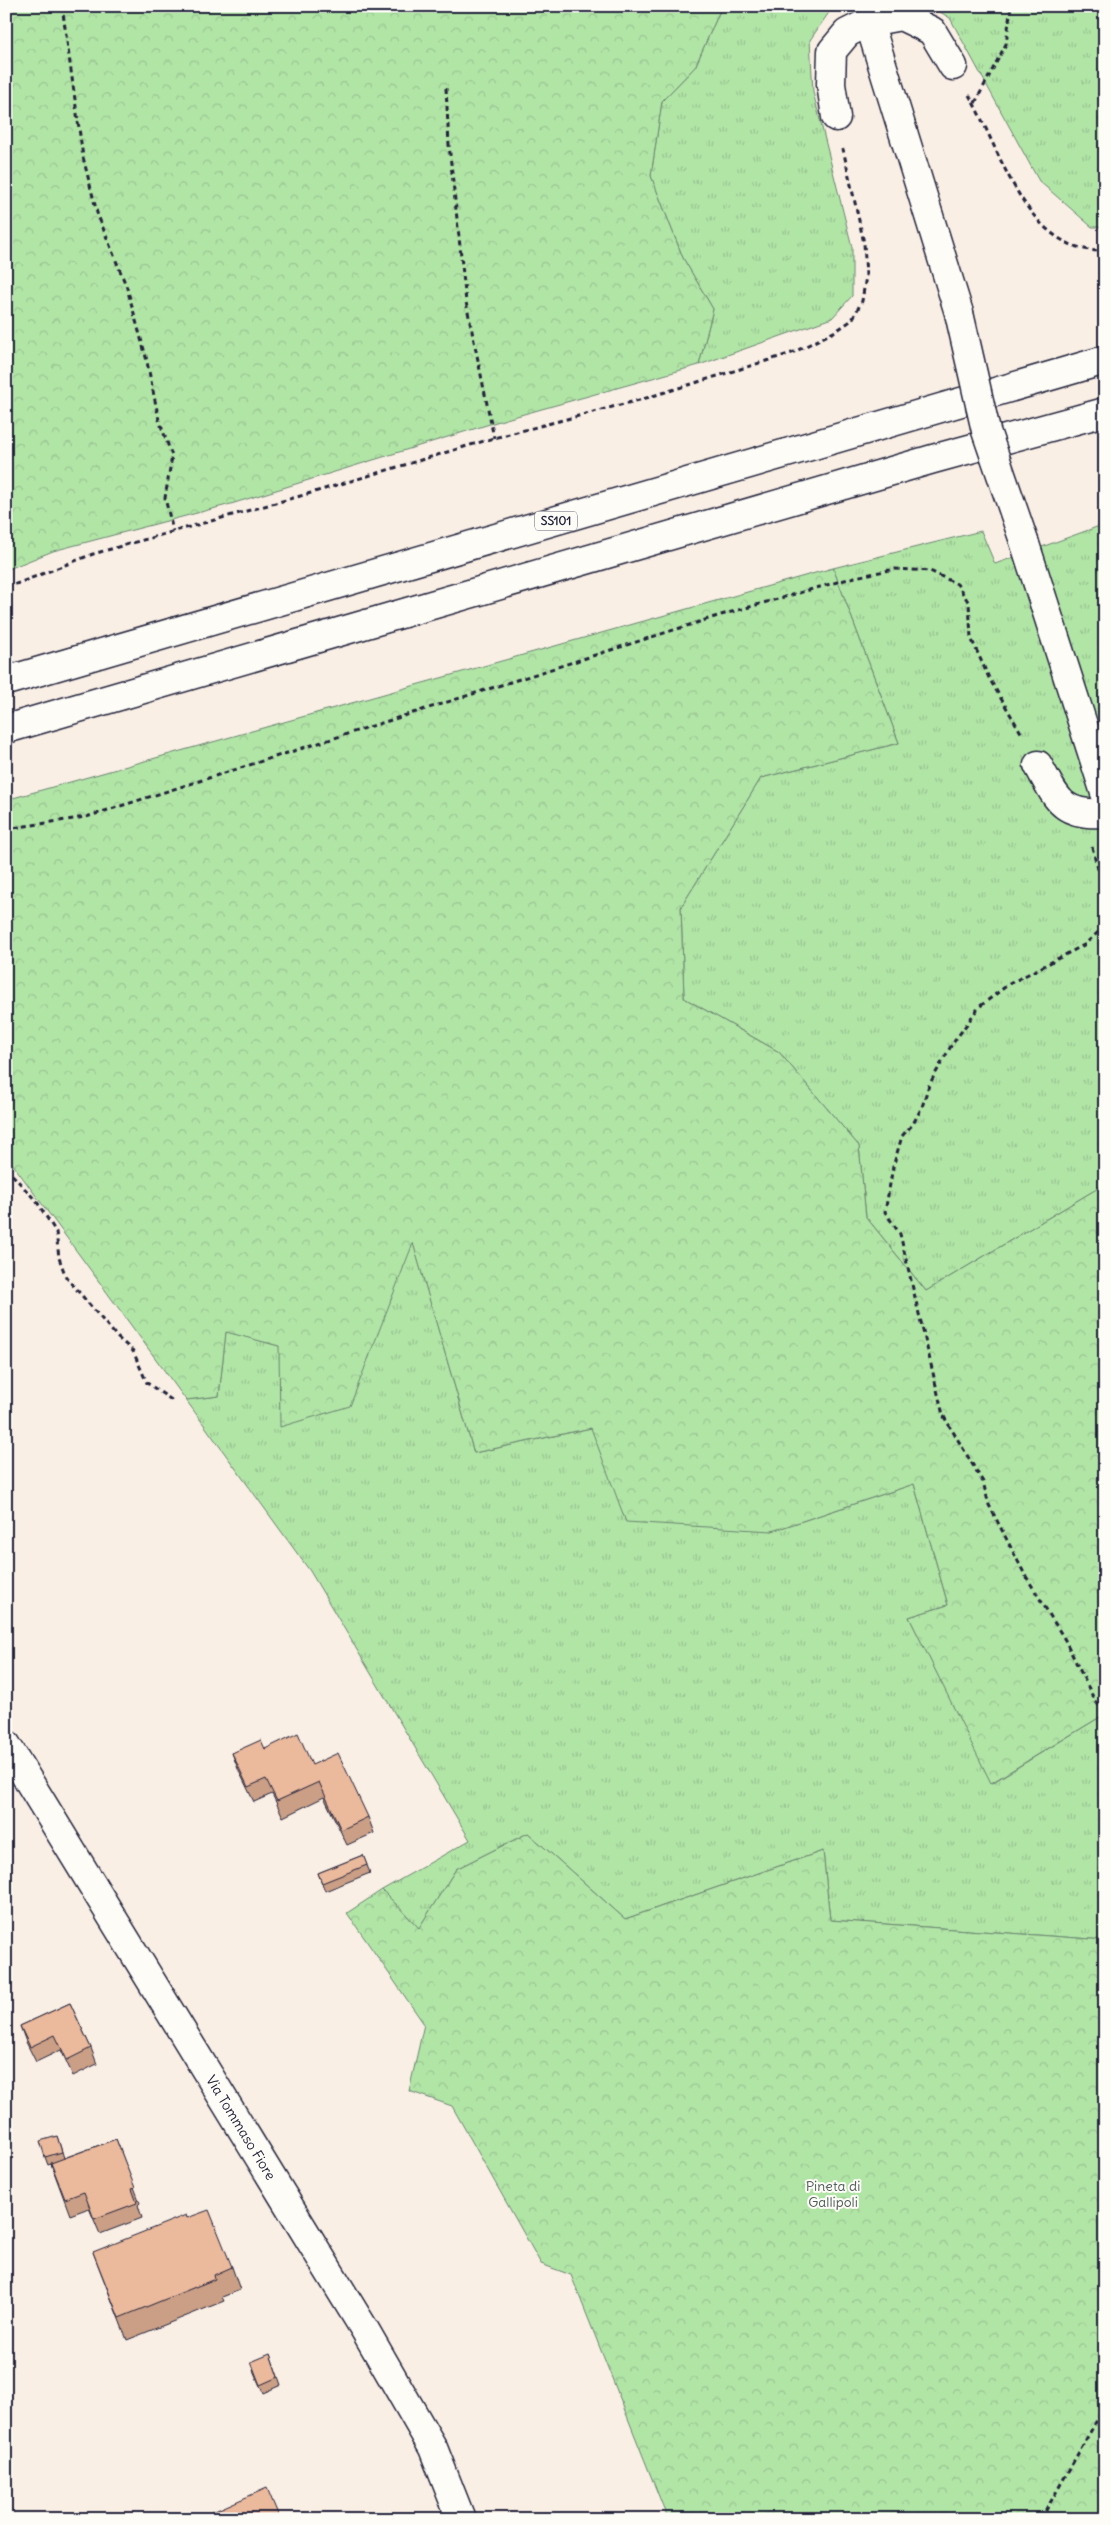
<svg xmlns="http://www.w3.org/2000/svg" width="1111" height="2525" font-family="Delius,sans-serif">
	<style>
		.grass { fill: url(#grass-tufts); stroke: #6a8470 }
		.forest { fill: url(#forest-crowns); stroke: #6a8470 }
		.lines { fill: none; stroke-linecap: round; stroke-linejoin: round }
		.minor-casing { stroke: #22223b; stroke-width: 31 }
		.trunk-casing { stroke: #22223b; stroke-width: 31 }
		.path { stroke: #22223b; stroke-width: 3; stroke-dasharray: 5 4; stroke-linecap: butt }
		.minor { stroke: #fdfcf7; stroke-width: 28 }
		.trunk { stroke: #fdfcf7; stroke-width: 28 }
		.minor-bridge-casing { stroke: #22223b; stroke-width: 31; stroke-linecap: butt }
		.minor-bridge { stroke: #fdfcf7; stroke-width: 28 }
		.wall { fill: #ca9f86; stroke: #22223b }
		.building { fill: #ebb99c; stroke: #22223b }
		.labels { text-anchor: middle; stroke-width: 4; stroke-linejoin: round; paint-order: stroke }
		.shield { fill: #fdfcf7; stroke: #646373; stroke-width: 1 }
		.shield-label { font-size: 12px; font-weight: bold; fill: #22223b }
		.street-label { font-size: 14px; fill: #22223b; stroke: #fdfcf7 }
		.park-label { font-size: 14px; fill: #4d5c5b; stroke: #fdfcf7 }
	</style>
	<defs>
		<pattern id="grass-tufts" width="24" height="20" patternUnits="userSpaceOnUse" patternTransform="scale(1.25)"><rect width="24" height="20" fill="#b1e5a6"/><path d="M3 7l-1-3M5 7V3M7 7l1-3M15 17l-1-3M17 17v-4M19 17l1-3" fill="none" stroke="#98c490"/></pattern>
		<pattern id="forest-crowns" width="20" height="18" patternUnits="userSpaceOnUse" patternTransform="scale(1.25)"><rect width="20" height="18" fill="#b1e5a6"/><path d="M2 6a3 3 0 1 1 6 0M12 15a3 3 0 1 1 6 0" fill="none" stroke="#98c490"/></pattern>
	</defs>
	<rect width="100%" height="100%" fill="#f9efe5"/>
	<filter id="ink" filterUnits="userSpaceOnUse"><feTurbulence type="fractalNoise" baseFrequency=".02" numOctaves="2"/><feDisplacementMap in="SourceGraphic" scale="10" xChannelSelector="R" yChannelSelector="G"/><feConvolveMatrix kernelMatrix="1 2 1 2 8 2 1 2 1" color-interpolation-filters="sRGB"/></filter>
	<g filter="url(#ink)">
		<g class="grass">
			<path d="M 722,6 L 836,6 L 832,8 L 810,40 L 813,92 L 852,247 L 852,296 L 832,318 L 699,365 L 713,309 L 683,258 L 651,176 L 662,101 L 695,67 Z"/>
			<path d="M 930,6 L 1105,6 L 1105,227 L 1092,227 L 1039,181 L 950,18 Z"/>
			<path d="M 1105,524 L 1105,1184 L 926,1291 L 866,1217 L 859,1146 L 779,1052 L 684,998 L 681,907 L 761,778 L 899,743 L 833,568 L 981,531 L 995,564 Z"/>
			<path d="M 413,1242 L 474,1453 L 591,1428 L 772,1531 L 914,1484 L 948,1605 L 909,1617 L 992,1783 L 1105,1714 L 1105,1940 L 830,1920 L 823,1851 L 625,1919 L 528,1833 L 456,1869 L 419,1928 L 382,1890 L 470,1840 L 310,1571 L 186,1400 L 219,1396 L 226,1331 L 279,1346 Z"/>
		</g>
		<g class="forest">
			<path d="M 6,6 L 722,6 L 695,67 L 662,101 L 651,176 L 683,258 L 713,309 L 699,365 L 506,419 L 231,504 L 53,551 L 6,570 Z"/>
			<path d="M 833,568 L 899,743 L 761,778 L 681,907 L 684,998 L 779,1052 L 859,1146 L 866,1217 L 926,1291 L 1105,1184 L 1105,1714 L 991,1783 L 909,1617 L 948,1605 L 914,1484 L 772,1531 L 626,1522 L 591,1428 L 474,1453 L 413,1243 L 350,1406 L 280,1427 L 279,1346 L 226,1332 L 219,1396 L 186,1400 L 6,1155 L 6,800 Z"/>
			<path d="M 528,1833 L 625,1919 L 823,1851 L 830,1920 L 1105,1940 L 1105,2519 L 668,2519 L 571,2275 L 541,2264 L 452,2106 L 409,2091 L 424,2024 L 347,1913 L 382,1890 L 419,1928 L 456,1869 Z"/>
		</g>
		<g class="lines">
			<g class="minor-casing">
				<g id="minor">
					<path d="M 869,22 L 959,313"/>
					<path d="M 836,117 L 831,84 L 832,51 L 847,33 L 869,22 L 901,16 L 932,31 L 953,66"/>
					<path d="M 1025,544 L 1105,793"/>
					<path d="M 1038,765 C 1057,799 1061,816 1105,813"/>
					<path id="s1" d="M 6,1744 L 365,2330 L 433,2448 L 461,2519"/>
				</g>
			</g>
			<g class="trunk-casing">
				<g id="trunk">
					<path d="M 6,681 L 1105,360"/>
					<path d="M 6,729 L 933,459 L 1105,412"/>
				</g>
			</g>
			<g class="path">
				<path d="M 62,6 L 83,157 L 97,213 L 127,288 L 146,357 L 159,420 L 172,456 L 165,498 L 173,531"/>
				<path d="M 446,88 L 449,145 L 466,302 L 494,438"/>
				<path d="M 969,95 C 1001,150 1025,253 1105,251"/>
				<path d="M 975,103 L 1006,44 L 1011,6"/>
				<path d="M 6,588 L 93,554 L 311,493 L 494,438 L 643,399 L 792,353 L 836,331 L 852,320 L 862,301 L 866,276 L 864,243 L 843,149"/>
				<path d="M 6,829 L 86,817 L 721,615 L 855,577 L 895,569 L 930,571 L 957,584 L 969,603 L 971,638 L 989,678 L 1023,736"/>
				<path d="M 1092,847 L 1098,869 L 1105,877"/>
				<path d="M 1098,869 L 1105,862"/>
				<path d="M 1105,926 L 1084,945 L 1009,984 L 979,1007 L 951,1046 L 929,1085 L 922,1107 L 913,1124 L 902,1136 L 893,1167 L 885,1212 L 900,1234 L 943,1415 L 983,1482 L 989,1505 L 1024,1573 L 1065,1640 L 1095,1701 L 1105,1711"/>
				<path d="M 6,1168 L 37,1202 L 56,1232 L 59,1258 L 66,1277 L 118,1338 L 133,1351 L 147,1383 L 173,1401"/>
				<path d="M 1041,2519 L 1105,2406"/>
			</g>
			<use href="#minor" class="minor"/>
			<use href="#trunk" class="trunk"/>
			<g class="minor-bridge-casing">
				<path id="minor-bridge" d="M 959,313 L 986,431 L 1025,544"/>
			</g>
			<use href="#minor-bridge" class="minor-bridge"/>
		</g>
		<g class="wall">
			<path d="M 265,1749 L 312,1765 L 368,1817 L 374,1833 L 347,1845 L 324,1797 L 283,1817 L 272,1794 L 254,1802 L 238,1769 L 232,1753 Z"/>
			<path d="M 363,1855 L 370,1873 L 325,1891 L 318,1873 Z"/>
			<path d="M 70,2003 L 91,2048 L 97,2064 L 73,2076 L 61,2050 L 36,2062 L 26,2042 L 20,2026 Z"/>
			<path d="M 57,2136 L 64,2158 L 116,2139 L 140,2203 L 138,2205 L 142,2218 L 100,2234 L 89,2208 L 70,2215 L 51,2164 L 48,2165 L 45,2157 Z"/>
			<path d="M 93,2252 L 232,2267 L 240,2290 L 222,2297 L 224,2301 L 127,2340 Z"/>
			<path d="M 270,2354 L 281,2385 L 263,2393 L 253,2370 Z"/>
		</g>
		<g class="building">
			<path d="M 298,1733 L 312,1765 L 338,1753 L 368,1817 L 341,1830 L 319,1782 L 277,1801 L 266,1779 L 248,1787 L 232,1753 L 261,1740 L 265,1749 Z"/>
			<path d="M 363,1855 L 367,1865 L 322,1883 L 318,1873 Z"/>
			<path d="M 70,2003 L 91,2048 L 67,2060 L 55,2035 L 30,2047 L 20,2026 Z"/>
			<path d="M 57,2136 L 62,2152 L 45,2157 L 40,2141 Z"/>
			<path d="M 116,2139 L 135,2188 L 132,2189 L 137,2203 L 94,2219 L 84,2192 L 65,2199 L 51,2163 Z"/>
			<path d="M 209,2210 L 232,2267 L 214,2275 L 215,2279 L 119,2318 L 93,2252 L 186,2215 L 187,2218 Z"/>
			<path d="M 270,2354 L 278,2377 L 260,2385 L 251,2362 Z"/>
			<path d="M 267,2488 L 280,2519 L 199,2519 L 199,2518 Z"/>
		</g>
	</g>
	<g class="labels">
		<rect class="shield" x="535" y="511.5" width="42" height="19" rx="4"/>
		<g class="shield-label">
			<text x="556" y="525">SS101</text>
		</g>
		<g class="street-label">
			<text dy="5" stroke="none"><textPath href="#s1" startOffset="450">Via Tommaso Fiore</textPath></text>
		</g>
		<g class="park-label">
			<text x="833" y="2191">Pineta di<tspan x="833" dy="16">Gallipoli</tspan></text>
		</g>
	</g>
	<rect width="1111" height="2525" fill="none" stroke="#fdfcf7" stroke-width="25"/>
	<rect x="12" y="12" width="1086" height="2500" fill="none" stroke="#22223b" stroke-width="2" filter="url(#ink)"/>
</svg>
